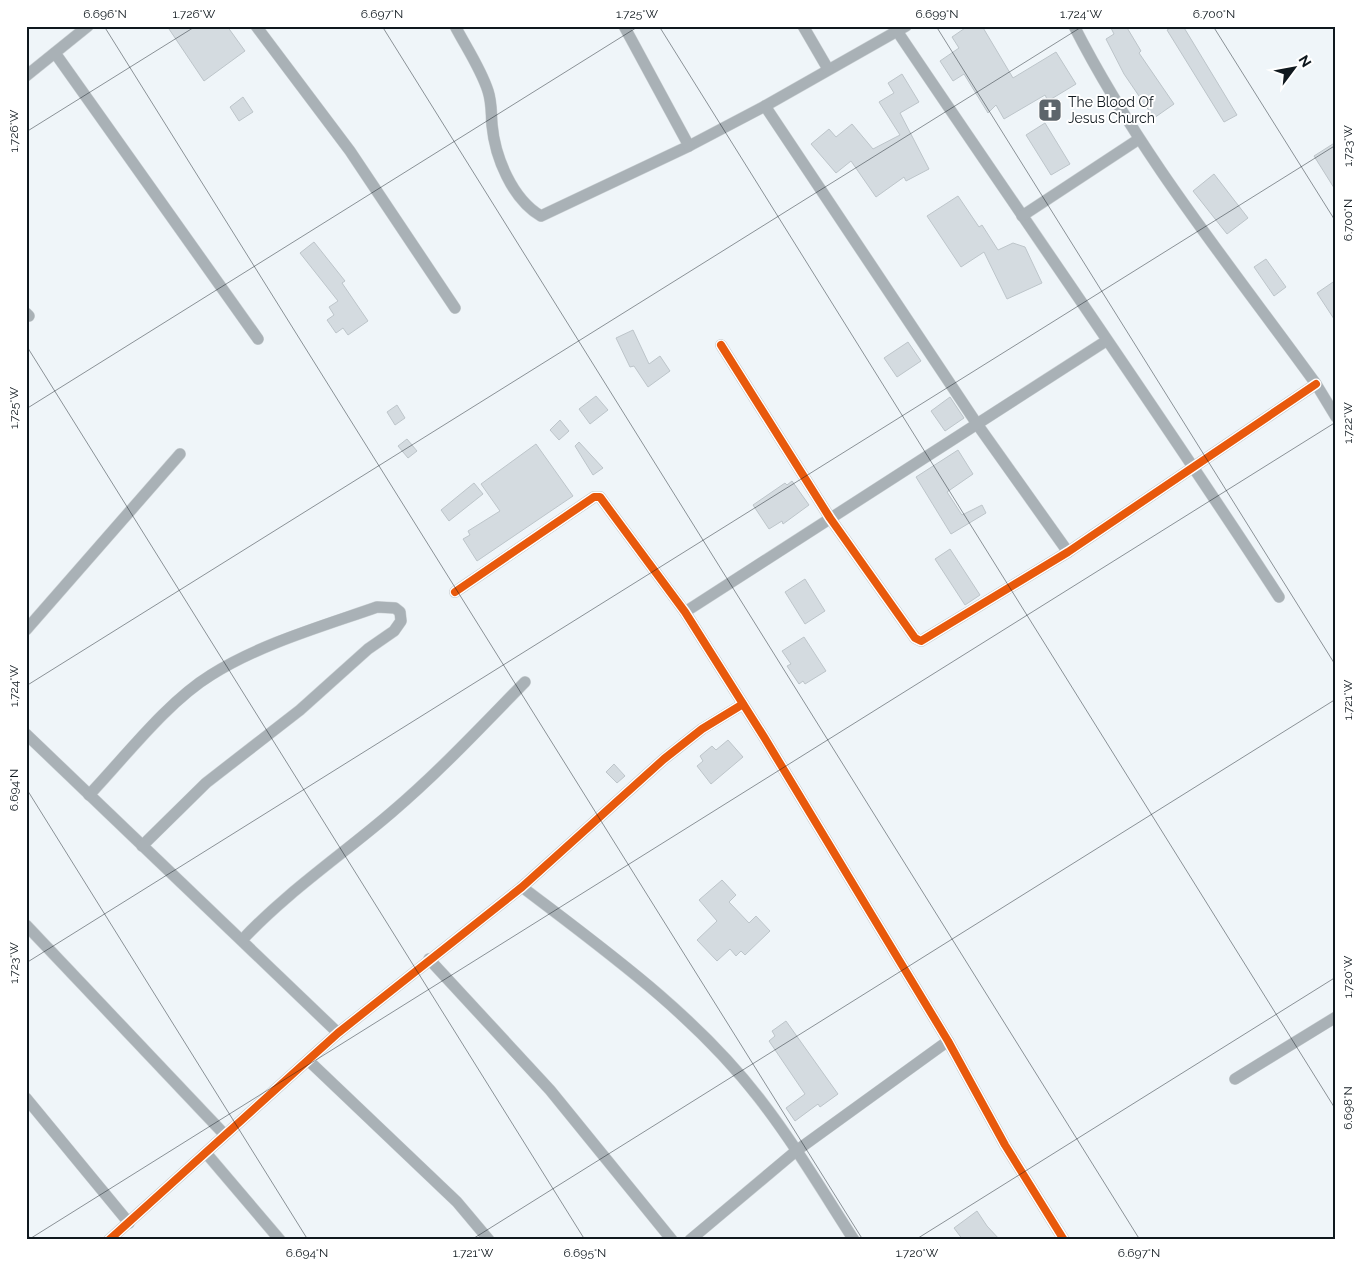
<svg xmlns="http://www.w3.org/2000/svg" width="1362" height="1266" font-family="Raleway,sans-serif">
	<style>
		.building { fill: #d4dbe0; stroke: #bdc5ca }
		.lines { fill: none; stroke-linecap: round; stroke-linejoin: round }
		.minor-casing { stroke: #ccd2d5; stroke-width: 12 }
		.minor { stroke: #a9b1b6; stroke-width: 11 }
		.cycleway-casing { stroke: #fff; stroke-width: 11 }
		.cycleway { stroke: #e8590c; stroke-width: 8 }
		.ticks { fill: none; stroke: #0f181e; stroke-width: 1; stroke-opacity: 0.45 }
		.labels { text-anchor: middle; stroke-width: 4; stroke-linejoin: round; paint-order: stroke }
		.poi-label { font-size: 14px; fill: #0f181e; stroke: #fff; text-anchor: start }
		.neatline { fill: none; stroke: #0f181e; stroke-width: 2 }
		.ticks-label { font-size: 12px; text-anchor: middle; fill: #0f181e }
	</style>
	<rect width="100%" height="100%" fill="#eff5f9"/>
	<g class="building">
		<path d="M 167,26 L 227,26 L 245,51 L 204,81 Z"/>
		<path d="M 968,26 L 982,26 L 1013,78 L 1056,52 L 1076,84 L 1048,101 L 1045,95 L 1004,119 L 996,105 L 988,113 L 964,74 L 953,81 L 940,61 L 959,48 L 952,37 Z"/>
		<path d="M 1110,26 L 1126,26 L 1141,51 L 1139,53 L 1174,104 L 1154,118 L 1124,74 L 1106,39 L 1114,34 Z"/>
		<path d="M 1173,26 L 1183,26 L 1237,115 L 1224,122 L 1167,30 Z"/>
		<path d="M 902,74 L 919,102 L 900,113 L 929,169 L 906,181 L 904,177 L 876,197 L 851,161 L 836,173 L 811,144 L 829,129 L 836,137 L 852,124 L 873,149 L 900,135 L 879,102 L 894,93 L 888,83 Z"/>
		<path d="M 243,97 L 253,112 L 239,121 L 230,107 Z"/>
		<path d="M 1045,123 L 1070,164 L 1051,175 L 1026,135 Z"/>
		<path d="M 1336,142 L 1336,191 L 1314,156 Z"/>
		<path d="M 1214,174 L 1248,218 L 1227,234 L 1193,191 Z"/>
		<path d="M 958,196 L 979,227 L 982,225 L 998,250 L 1013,243 L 1025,247 L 1042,283 L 1007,299 L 984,252 L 961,267 L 927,216 Z"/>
		<path d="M 314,242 L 345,281 L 342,283 L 368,321 L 348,335 L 343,328 L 336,333 L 327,320 L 334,315 L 329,307 L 338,301 L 300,253 Z"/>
		<path d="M 1266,259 L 1286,287 L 1274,296 L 1254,267 Z"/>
		<path d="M 1336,280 L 1336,322 L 1317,293 Z"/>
		<path d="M 633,330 L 649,364 L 660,356 L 670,371 L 648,387 L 634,366 L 630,367 L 616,338 Z"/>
		<path d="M 908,342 L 921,361 L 897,377 L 884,358 Z"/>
		<path d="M 596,396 L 608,410 L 590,424 L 579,409 Z"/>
		<path d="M 950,397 L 964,418 L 945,431 L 931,411 Z"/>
		<path d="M 397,405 L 405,418 L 395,425 L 387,412 Z"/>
		<path d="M 560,420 L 569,431 L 559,440 L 550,430 Z"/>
		<path d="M 407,439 L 417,451 L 408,458 L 398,446 Z"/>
		<path d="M 579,442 L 603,468 L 593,475 L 575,446 Z"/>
		<path d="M 536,444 L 573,496 L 477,561 L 463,539 L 470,535 L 468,531 L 500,511 L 481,484 Z"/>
		<path d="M 958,450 L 973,474 L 947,492 L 962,515 L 982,505 L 986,513 L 951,534 L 916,477 Z"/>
		<path d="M 792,481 L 809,505 L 783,524 L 782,521 L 769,529 L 753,505 L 785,483 L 787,485 Z"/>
		<path d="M 474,483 L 483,494 L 449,521 L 441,510 Z"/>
		<path d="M 950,549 L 980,595 L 965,605 L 935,559 Z"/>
		<path d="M 805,579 L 825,611 L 805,624 L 785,592 Z"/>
		<path d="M 804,637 L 826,671 L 805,684 L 803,681 L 799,684 L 787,666 L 791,664 L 782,651 Z"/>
		<path d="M 728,740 L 743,757 L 711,784 L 697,766 L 703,761 L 700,756 L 712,746 L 716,750 Z"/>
		<path d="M 614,764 L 625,776 L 617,783 L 606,772 Z"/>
		<path d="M 722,880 L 736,895 L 729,902 L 749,923 L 756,916 L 770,931 L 745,955 L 741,951 L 736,956 L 730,949 L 717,961 L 697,940 L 717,921 L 699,900 Z"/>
		<path d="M 786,1021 L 838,1094 L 820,1107 L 818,1104 L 795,1121 L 786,1108 L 805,1094 L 769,1041 L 775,1036 L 772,1031 Z"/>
		<path d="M 977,1211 L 987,1226 L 1000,1240 L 963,1240 L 954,1228 Z"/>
	</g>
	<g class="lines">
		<g class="minor-casing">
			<g id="minor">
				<path d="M 256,26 L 350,151 L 455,308"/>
				<path d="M 455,26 C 466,47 481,69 488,91 C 492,103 491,113 492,125 C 495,157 512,199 541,216 L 689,146 L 765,106 L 906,26"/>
				<path d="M 624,26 L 689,146"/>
				<path d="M 803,26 L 828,69"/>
				<path d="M 1074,26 C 1139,154 1232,268 1316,384 L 1336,417"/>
				<path d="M 897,31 C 1024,220 1155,406 1279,597"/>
				<path d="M 55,53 L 258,339"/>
				<path d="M 26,76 L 88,26"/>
				<path d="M 765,106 L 977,424 L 1068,552"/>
				<path d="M 1022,216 L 1139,139"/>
				<path d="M 26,313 L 29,316"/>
				<path d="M 721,345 L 830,518 L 915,638 L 921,641 L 1068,552 L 1316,384"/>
				<path d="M 455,592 L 594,497 L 600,497 L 685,612 L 764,737 L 948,1041 L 1005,1145 L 1064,1240"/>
				<path d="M 685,612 L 1106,341"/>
				<path d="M 26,630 L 180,454"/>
				<path d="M 26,734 L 338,1033"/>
				<path d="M 89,795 C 125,757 167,702 211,675 C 260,644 323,626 377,607 L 395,608 L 400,612 L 401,621 L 394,631 L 368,649 L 300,710 L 206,783 L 142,846"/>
				<path d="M 522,887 C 606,951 694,1014 759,1098 C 794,1143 823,1192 854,1240"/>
				<path d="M 26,925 L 225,1135"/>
				<path d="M 242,940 C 288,891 342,855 392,812 C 439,772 482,726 525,682"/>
				<path d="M 429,959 L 550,1090 L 672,1240"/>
				<path d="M 309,1061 L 457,1202 L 489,1240"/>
				<path d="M 1235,1079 L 1336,1017"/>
				<path d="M 26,1098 L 129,1223"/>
				<path d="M 206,1153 L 280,1240"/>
				<path d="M 109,1240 L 338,1033 L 522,887 L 664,759 L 702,729 L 743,704"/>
				<path d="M 690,1240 L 796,1151 L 948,1041"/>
			</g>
		</g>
		<use href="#minor" class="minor"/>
		<g class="cycleway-casing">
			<g id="cycleway">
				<path d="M 721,345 L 830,518 L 915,638 L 921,641 L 1068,552 L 1316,384"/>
				<path d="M 455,592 L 594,497 L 600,497 L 685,612 L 764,737 L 948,1041 L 1005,1145 L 1064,1240"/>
				<path d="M 109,1240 L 338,1033 L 522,887 L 664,759 L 702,729 L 743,704"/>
			</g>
		</g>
		<use href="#cycleway" class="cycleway"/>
	</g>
	<path class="ticks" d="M 104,26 L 863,1240M 382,26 L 1140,1240M 659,26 L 1336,1110M 936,26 L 1336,666M 1213,26 L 1336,222M 26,132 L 196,26M 26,345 L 585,1240M 26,409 L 639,26M 26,686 L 1083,26M 26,788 L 308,1240M 26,963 L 1336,145M 26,1232 L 31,1240M 28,1240 L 1336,422M 471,1240 L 1336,699M 915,1240 L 1336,977"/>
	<defs>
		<g id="church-square" transform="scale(1.25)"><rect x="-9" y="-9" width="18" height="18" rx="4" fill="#5d656b" stroke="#fff"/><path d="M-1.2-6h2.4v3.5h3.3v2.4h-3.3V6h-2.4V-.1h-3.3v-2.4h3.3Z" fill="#fff"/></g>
	</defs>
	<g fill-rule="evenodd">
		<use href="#church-square" x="1050" y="110"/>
	</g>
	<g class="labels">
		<g class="poi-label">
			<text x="1068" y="107">The Blood Of<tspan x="1068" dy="16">Jesus Church</tspan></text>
		</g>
	</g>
	<rect width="1362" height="1266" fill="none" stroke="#ffffff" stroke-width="55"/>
	<g transform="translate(1294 68) rotate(58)" stroke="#ffffff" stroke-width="4" paint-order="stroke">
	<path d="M0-4L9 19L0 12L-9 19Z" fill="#0f181e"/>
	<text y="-8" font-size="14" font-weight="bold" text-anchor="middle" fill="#0f181e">N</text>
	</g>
	<rect x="28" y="28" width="1306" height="1210" class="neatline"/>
	<g class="ticks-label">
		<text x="105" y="18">6.696°N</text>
		<text x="194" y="18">1.726°W</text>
		<text x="382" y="18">6.697°N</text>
		<text x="637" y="18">1.725°W</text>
		<text x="937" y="18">6.699°N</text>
		<text x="1081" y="18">1.724°W</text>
		<text x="1214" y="18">6.700°N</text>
		<text transform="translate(14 131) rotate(-90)" y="4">1.726°W</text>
		<text transform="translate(1348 146) rotate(-90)" y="4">1.723°W</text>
		<text transform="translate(1348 220) rotate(-90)" y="4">6.700°N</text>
		<text transform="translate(14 408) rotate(-90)" y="4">1.725°W</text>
		<text transform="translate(1348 423) rotate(-90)" y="4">1.722°W</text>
		<text transform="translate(14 686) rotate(-90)" y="4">1.724°W</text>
		<text transform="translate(1348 700) rotate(-90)" y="4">1.721°W</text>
		<text transform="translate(14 790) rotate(-90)" y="4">6.694°N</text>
		<text transform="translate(14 963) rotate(-90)" y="4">1.723°W</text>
		<text transform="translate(1348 977) rotate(-90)" y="4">1.720°W</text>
		<text transform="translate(1348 1108) rotate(-90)" y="4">6.698°N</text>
		<text x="307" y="1257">6.694°N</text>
		<text x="473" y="1257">1.721°W</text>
		<text x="585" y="1257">6.695°N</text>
		<text x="917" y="1257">1.720°W</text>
		<text x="1139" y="1257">6.697°N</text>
	</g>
</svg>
